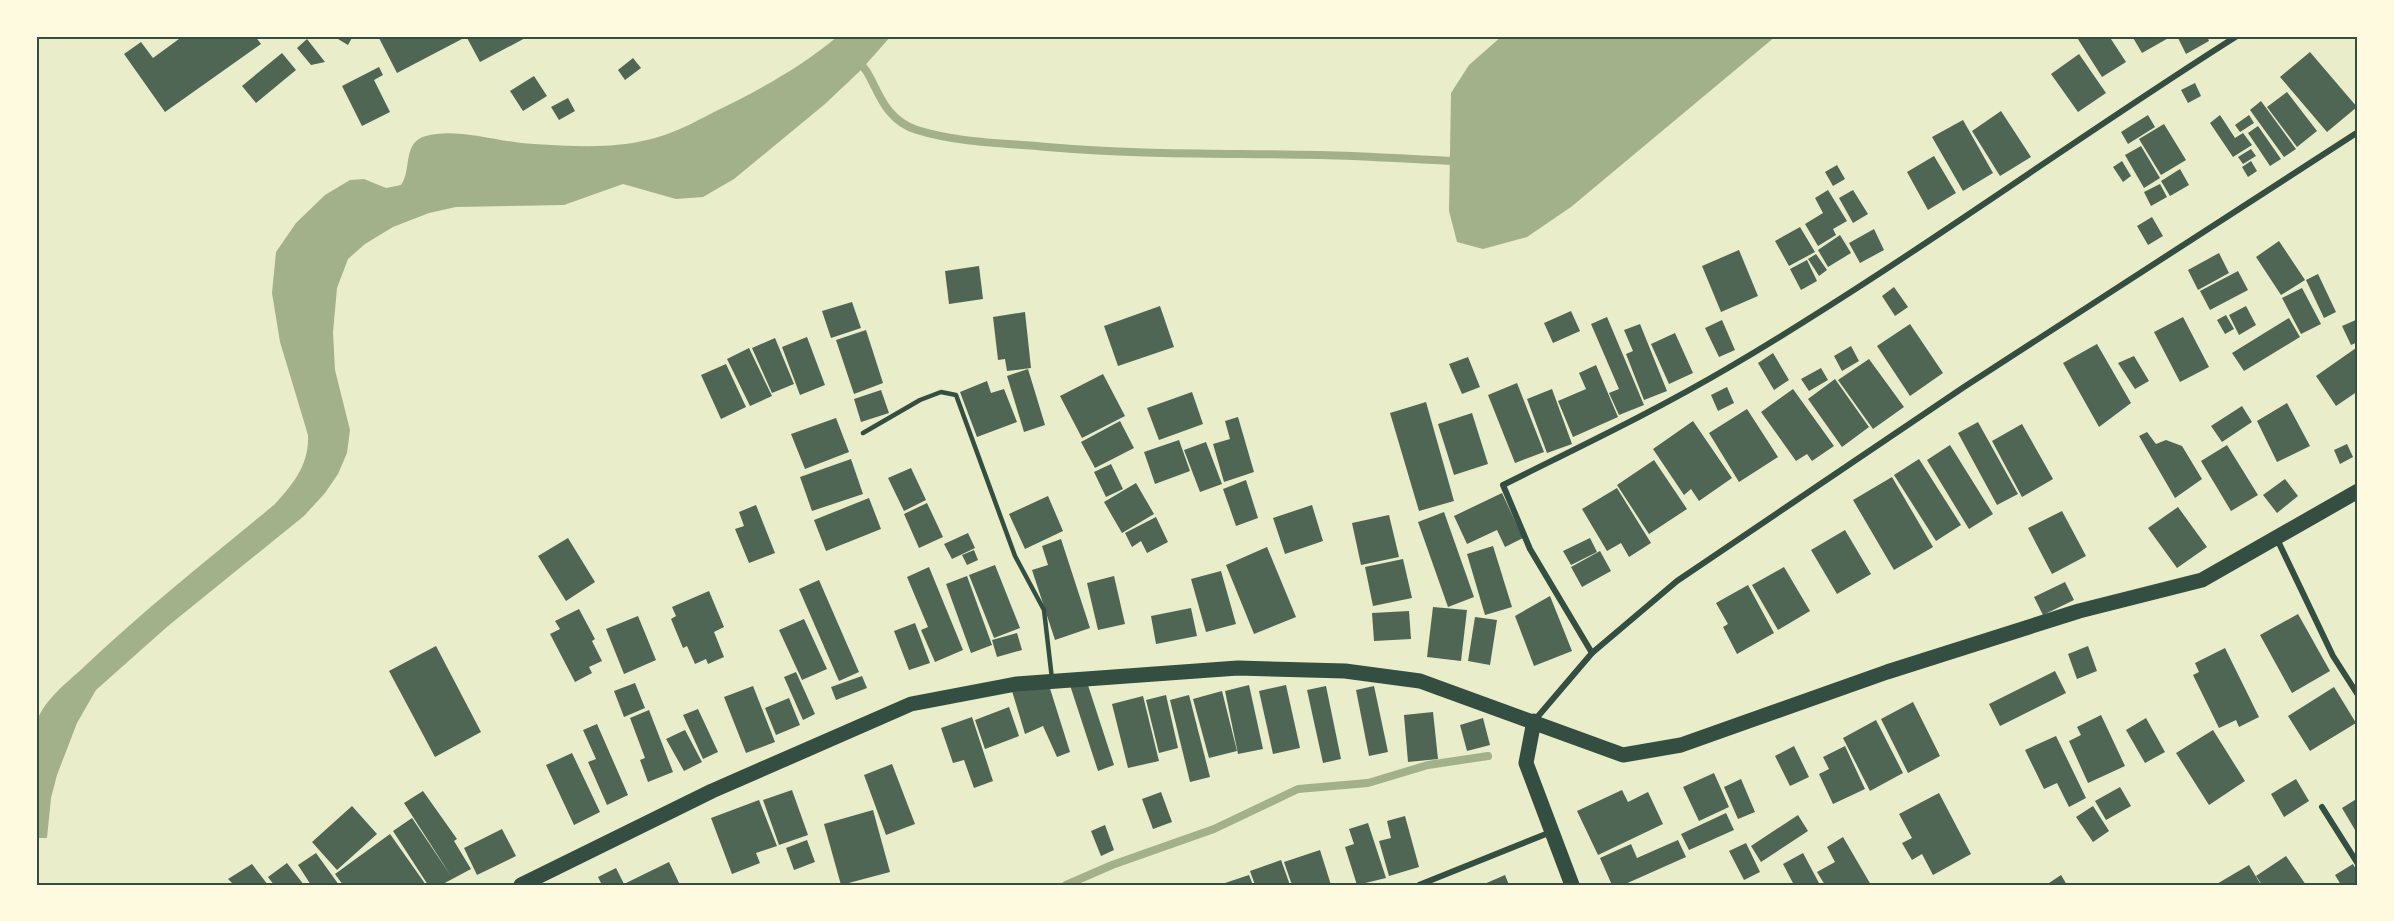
<svg xmlns="http://www.w3.org/2000/svg" width="2394" height="921" font-family="'Exo 2',sans-serif">
	<style>
		.water { fill: #a3b18a }
		.lines { fill: none; stroke-linecap: round; stroke-linejoin: round }
		.stream { stroke: #a3b18a; stroke-width: 8 }
		.building { fill: #4f6655 }
		.service { stroke: #344e41; stroke-width: 4.5 }
		.minor { stroke: #344e41; stroke-width: 6 }
		.primary { stroke: #344e41; stroke-width: 15 }
		.neatline { fill: none; stroke: #344e41; stroke-width: 2 }
	</style>
	<rect width="100%" height="100%" fill="#e9edc9"/>
	<g class="water">
		<path d="M 838,36 L 891,36 L 861,70 L 825,104 L 734,179 L 703,197 L 676,199 L 623,184 L 564,205 L 456,207 L 429,213 L 393,227 L 365,244 L 348,259 L 337,288 L 333,332 L 335,370 L 350,430 L 347,453 L 338,474 L 325,493 L 304,516 L 168,626 L 96,690 L 77,723 L 57,775 L 51,798 L 47,838 L 36,838 L 36,724 C 43,700 68,682 86,665 C 146,608 211,557 275,504 C 294,483 309,465 308,435 L 280,342 L 272,293 L 276,252 L 296,223 L 325,195 L 350,180 L 364,179 L 386,188 L 401,185 C 412,170 402,142 426,136 C 456,127 502,143 534,144 C 571,146 611,149 647,140 C 671,135 693,123 714,112 C 759,90 800,68 838,36 Z"/>
		<path d="M 1502,36 L 1776,36 L 1571,207 L 1527,237 L 1483,249 L 1457,242 L 1449,211 L 1451,93 L 1469,65 Z"/>
	</g>
	<g class="lines">
		<g class="stream">
			<path d="M 856,62 C 876,69 875,117 917,130 C 959,143 1004,143 1047,147 C 1138,155 1229,153 1320,155 C 1364,156 1408,159 1451,161"/>
			<path d="M 1066,885 L 1112,865 L 1214,829 L 1298,789 L 1368,783 L 1428,765 L 1488,756"/>
		</g>
	</g>
	<g class="building">
		<path d="M 183,36 L 255,36 L 261,44 L 165,112 L 124,54 L 141,42 L 153,58 Z"/>
		<path d="M 333,36 L 353,36 L 348,45 Z"/>
		<path d="M 383,36 L 460,36 L 462,39 L 397,73 L 379,38 Z"/>
		<path d="M 466,36 L 529,36 L 480,62 Z"/>
		<path d="M 2076,36 L 2109,36 L 2126,62 L 2102,77 Z"/>
		<path d="M 2132,36 L 2172,36 L 2142,53 Z"/>
		<path d="M 2177,36 L 2207,36 L 2209,41 L 2186,54 Z"/>
		<path d="M 307,39 L 325,62 L 311,65 L 297,48 Z"/>
		<path d="M 2310,52 L 2357,107 L 2327,132 L 2280,77 Z"/>
		<path d="M 282,53 L 296,70 L 256,103 L 242,86 Z"/>
		<path d="M 2079,54 L 2106,93 L 2078,112 L 2051,74 Z"/>
		<path d="M 633,58 L 641,68 L 625,80 L 618,70 Z"/>
		<path d="M 379,67 L 383,75 L 374,80 L 390,112 L 362,126 L 342,86 Z"/>
		<path d="M 534,76 L 547,96 L 523,111 L 510,91 Z"/>
		<path d="M 2195,83 L 2201,96 L 2188,103 L 2181,90 Z"/>
		<path d="M 2287,92 L 2317,131 L 2297,147 L 2267,107 Z"/>
		<path d="M 568,98 L 575,111 L 559,120 L 551,107 Z"/>
		<path d="M 2261,101 L 2296,149 L 2284,157 L 2250,110 Z"/>
		<path d="M 2001,111 L 2031,157 L 2000,176 L 1972,131 Z"/>
		<path d="M 2148,115 L 2155,127 L 2128,144 L 2121,132 Z"/>
		<path d="M 2220,115 L 2235,138 L 2243,133 L 2252,145 L 2233,157 L 2210,123 Z"/>
		<path d="M 2249,115 L 2254,123 L 2240,132 L 2235,125 Z"/>
		<path d="M 1963,120 L 1993,173 L 1963,191 L 1932,137 Z"/>
		<path d="M 2164,124 L 2186,160 L 2161,175 L 2139,139 Z"/>
		<path d="M 2258,126 L 2281,159 L 2270,166 L 2248,133 Z"/>
		<path d="M 2141,146 L 2160,178 L 2144,188 L 2125,155 Z"/>
		<path d="M 2251,149 L 2256,156 L 2243,164 L 2238,157 Z"/>
		<path d="M 1934,156 L 1956,193 L 1928,210 L 1907,172 Z"/>
		<path d="M 2122,161 L 2131,176 L 2123,182 L 2113,167 Z"/>
		<path d="M 2251,161 L 2257,171 L 2248,177 L 2242,167 Z"/>
		<path d="M 1837,165 L 1845,179 L 1833,186 L 1825,172 Z"/>
		<path d="M 2180,169 L 2189,185 L 2170,196 L 2161,181 Z"/>
		<path d="M 2160,184 L 2167,197 L 2151,206 L 2144,192 Z"/>
		<path d="M 1828,190 L 1847,221 L 1833,229 L 1836,235 L 1818,246 L 1805,224 L 1823,213 L 1815,198 Z"/>
		<path d="M 1853,190 L 1868,214 L 1853,223 L 1839,198 Z"/>
		<path d="M 2152,217 L 2163,236 L 2148,245 L 2137,226 Z"/>
		<path d="M 1800,227 L 1815,252 L 1789,266 L 1775,241 Z"/>
		<path d="M 1874,229 L 1884,250 L 1860,263 L 1849,243 Z"/>
		<path d="M 1840,235 L 1851,253 L 1828,267 L 1818,250 Z"/>
		<path d="M 2279,241 L 2305,280 L 2281,295 L 2256,257 Z"/>
		<path d="M 1739,250 L 1758,296 L 1721,312 L 1702,266 Z"/>
		<path d="M 2219,253 L 2229,273 L 2198,290 L 2188,270 Z"/>
		<path d="M 1816,254 L 1827,270 L 1819,276 L 1808,259 Z"/>
		<path d="M 1807,260 L 1817,281 L 1801,290 L 1790,269 Z"/>
		<path d="M 979,266 L 983,299 L 949,304 L 945,271 Z"/>
		<path d="M 2238,271 L 2248,290 L 2210,310 L 2200,291 Z"/>
		<path d="M 2318,274 L 2336,312 L 2324,318 L 2306,280 Z"/>
		<path d="M 1894,287 L 1908,307 L 1895,316 L 1882,296 Z"/>
		<path d="M 2302,288 L 2321,324 L 2301,334 L 2282,298 Z"/>
		<path d="M 852,302 L 861,328 L 831,338 L 822,311 Z"/>
		<path d="M 1160,306 L 1174,347 L 1118,366 L 1104,326 Z"/>
		<path d="M 2246,306 L 2256,325 L 2239,335 L 2229,315 Z"/>
		<path d="M 1571,311 L 1580,331 L 1553,343 L 1544,323 Z"/>
		<path d="M 1025,312 L 1031,368 L 1007,371 L 1005,359 L 998,360 L 993,317 Z"/>
		<path d="M 2226,315 L 2234,329 L 2225,334 L 2217,320 Z"/>
		<path d="M 1607,317 L 1644,405 L 1619,415 L 1609,393 L 1619,389 L 1591,324 Z"/>
		<path d="M 2183,317 L 2209,367 L 2180,382 L 2154,332 Z"/>
		<path d="M 2289,318 L 2300,337 L 2244,371 L 2232,353 Z"/>
		<path d="M 2358,319 L 2358,342 L 2351,345 L 2342,326 Z"/>
		<path d="M 1722,320 L 1735,350 L 1719,357 L 1705,328 Z"/>
		<path d="M 1640,324 L 1667,391 L 1644,400 L 1626,354 L 1633,351 L 1624,330 Z"/>
		<path d="M 1910,324 L 1943,373 L 1910,396 L 1877,346 Z"/>
		<path d="M 866,330 L 883,383 L 854,394 L 836,340 Z"/>
		<path d="M 1675,333 L 1693,373 L 1669,384 L 1651,344 Z"/>
		<path d="M 807,337 L 825,385 L 800,395 L 782,347 Z"/>
		<path d="M 775,338 L 794,384 L 772,393 L 752,348 Z"/>
		<path d="M 2097,344 L 2131,403 L 2099,427 L 2063,363 Z"/>
		<path d="M 1851,346 L 1859,361 L 1842,371 L 1834,356 Z"/>
		<path d="M 749,348 L 772,396 L 750,406 L 727,359 Z"/>
		<path d="M 2356,348 L 2358,352 L 2358,391 L 2336,406 L 2316,376 Z"/>
		<path d="M 1773,353 L 1789,380 L 1774,390 L 1758,363 Z"/>
		<path d="M 2134,356 L 2149,381 L 2135,389 L 2118,363 Z"/>
		<path d="M 1468,357 L 1480,387 L 1462,394 L 1449,364 Z"/>
		<path d="M 1869,359 L 1904,407 L 1873,429 L 1838,380 Z"/>
		<path d="M 726,364 L 746,407 L 721,419 L 701,375 Z"/>
		<path d="M 1596,365 L 1618,417 L 1573,437 L 1558,401 L 1586,389 L 1579,373 Z"/>
		<path d="M 1821,368 L 1828,380 L 1809,391 L 1801,379 Z"/>
		<path d="M 1028,369 L 1045,425 L 1024,432 L 1007,376 Z"/>
		<path d="M 1103,374 L 1125,416 L 1082,438 L 1060,396 Z"/>
		<path d="M 1835,379 L 1869,427 L 1842,447 L 1808,399 Z"/>
		<path d="M 987,381 L 991,393 L 1004,389 L 1017,422 L 977,437 L 960,392 Z"/>
		<path d="M 1517,383 L 1544,452 L 1515,463 L 1488,395 Z"/>
		<path d="M 1727,387 L 1734,403 L 1718,411 L 1711,395 Z"/>
		<path d="M 1552,389 L 1572,444 L 1547,453 L 1527,399 Z"/>
		<path d="M 1793,389 L 1834,446 L 1812,461 L 1807,454 L 1796,461 L 1761,412 Z"/>
		<path d="M 881,390 L 889,413 L 861,422 L 854,399 Z"/>
		<path d="M 1192,392 L 1203,424 L 1159,440 L 1147,408 Z"/>
		<path d="M 1426,402 L 1454,501 L 1419,511 L 1390,413 Z"/>
		<path d="M 2287,403 L 2310,446 L 2277,462 L 2257,421 Z"/>
		<path d="M 2242,406 L 2252,422 L 2222,442 L 2211,426 Z"/>
		<path d="M 1747,409 L 1778,457 L 1739,482 L 1709,433 Z"/>
		<path d="M 1472,413 L 1488,464 L 1454,475 L 1438,424 Z"/>
		<path d="M 1238,417 L 1254,472 L 1224,482 L 1213,444 L 1230,439 L 1225,421 Z"/>
		<path d="M 836,418 L 849,452 L 805,469 L 791,434 Z"/>
		<path d="M 1120,421 L 1134,448 L 1095,468 L 1081,442 Z"/>
		<path d="M 1693,421 L 1732,478 L 1699,501 L 1691,489 L 1684,495 L 1653,449 Z"/>
		<path d="M 1978,422 L 2018,494 L 1997,505 L 1958,433 Z"/>
		<path d="M 2022,424 L 2053,479 L 2022,497 L 1992,441 Z"/>
		<path d="M 2147,432 L 2156,444 L 2166,440 L 2182,446 L 2202,479 L 2175,498 L 2139,436 Z"/>
		<path d="M 1179,440 L 1190,471 L 1155,484 L 1144,452 Z"/>
		<path d="M 1206,442 L 1222,484 L 1200,492 L 1184,450 Z"/>
		<path d="M 2347,444 L 2353,457 L 2340,464 L 2334,450 Z"/>
		<path d="M 1950,445 L 1993,514 L 1969,529 L 1927,460 Z"/>
		<path d="M 2227,445 L 2258,495 L 2231,511 L 2201,461 Z"/>
		<path d="M 851,459 L 863,494 L 812,511 L 800,477 Z"/>
		<path d="M 1919,459 L 1961,525 L 1936,541 L 1894,475 Z"/>
		<path d="M 1654,460 L 1687,509 L 1649,534 L 1617,485 Z"/>
		<path d="M 1111,464 L 1123,489 L 1106,497 L 1094,472 Z"/>
		<path d="M 911,468 L 926,500 L 904,511 L 888,478 Z"/>
		<path d="M 1892,477 L 1933,547 L 1894,570 L 1853,500 Z"/>
		<path d="M 2285,479 L 2298,496 L 2277,513 L 2263,495 Z"/>
		<path d="M 1246,480 L 1258,518 L 1236,526 L 1223,489 Z"/>
		<path d="M 1136,483 L 1154,514 L 1122,533 L 1104,502 Z"/>
		<path d="M 1617,488 L 1651,543 L 1629,557 L 1621,543 L 1607,551 L 1582,509 Z"/>
		<path d="M 1502,493 L 1523,538 L 1505,547 L 1497,530 L 1467,544 L 1454,516 Z"/>
		<path d="M 1048,496 L 1063,531 L 1025,549 L 1009,514 Z"/>
		<path d="M 869,498 L 881,529 L 826,551 L 814,520 Z"/>
		<path d="M 927,503 L 943,537 L 919,548 L 904,514 Z"/>
		<path d="M 756,505 L 775,553 L 749,563 L 735,529 L 744,526 L 739,512 Z"/>
		<path d="M 1312,505 L 1323,541 L 1285,554 L 1273,518 Z"/>
		<path d="M 2178,507 L 2207,547 L 2177,568 L 2148,528 Z"/>
		<path d="M 2062,511 L 2086,556 L 2052,574 L 2028,528 Z"/>
		<path d="M 1444,512 L 1474,597 L 1448,607 L 1418,522 Z"/>
		<path d="M 1389,515 L 1399,557 L 1361,565 L 1352,523 Z"/>
		<path d="M 1156,517 L 1168,542 L 1147,553 L 1141,541 L 1132,547 L 1125,533 Z"/>
		<path d="M 1845,530 L 1871,574 L 1837,594 L 1811,550 Z"/>
		<path d="M 968,533 L 975,548 L 952,559 L 944,544 Z"/>
		<path d="M 568,538 L 595,582 L 566,601 L 538,556 Z"/>
		<path d="M 1590,538 L 1597,552 L 1571,565 L 1563,551 Z"/>
		<path d="M 1061,539 L 1090,628 L 1055,640 L 1032,570 L 1048,565 L 1042,546 Z"/>
		<path d="M 1493,546 L 1512,607 L 1485,615 L 1467,554 Z"/>
		<path d="M 1267,547 L 1296,617 L 1254,634 L 1226,565 Z"/>
		<path d="M 974,550 L 978,560 L 967,565 L 962,555 Z"/>
		<path d="M 1600,551 L 1611,571 L 1582,587 L 1571,567 Z"/>
		<path d="M 1403,559 L 1412,598 L 1373,606 L 1365,567 Z"/>
		<path d="M 995,565 L 1020,628 L 994,638 L 969,575 Z"/>
		<path d="M 929,567 L 963,650 L 935,662 L 921,630 L 928,627 L 907,577 Z"/>
		<path d="M 1784,567 L 1810,611 L 1778,630 L 1752,585 Z"/>
		<path d="M 1221,571 L 1236,624 L 1206,632 L 1191,579 Z"/>
		<path d="M 967,576 L 992,645 L 971,653 L 946,584 Z"/>
		<path d="M 1114,576 L 1125,624 L 1098,630 L 1087,583 Z"/>
		<path d="M 819,580 L 859,672 L 839,681 L 799,589 Z"/>
		<path d="M 2065,582 L 2074,600 L 2043,615 L 2034,597 Z"/>
		<path d="M 1748,585 L 1774,633 L 1737,654 L 1723,627 L 1728,624 L 1716,603 Z"/>
		<path d="M 709,591 L 724,627 L 714,632 L 724,657 L 708,664 L 706,659 L 695,664 L 687,646 L 683,648 L 671,619 L 676,616 L 672,607 Z"/>
		<path d="M 1550,596 L 1572,651 L 1534,666 L 1515,616 Z"/>
		<path d="M 1433,607 L 1467,610 L 1461,661 L 1427,657 Z"/>
		<path d="M 1191,608 L 1197,636 L 1156,644 L 1151,616 Z"/>
		<path d="M 579,609 L 595,639 L 592,641 L 602,661 L 589,667 L 592,673 L 575,682 L 550,634 L 560,629 L 555,621 Z"/>
		<path d="M 1409,611 L 1411,639 L 1374,641 L 1372,613 Z"/>
		<path d="M 2298,614 L 2330,671 L 2292,693 L 2260,635 Z"/>
		<path d="M 638,616 L 656,660 L 624,674 L 606,629 Z"/>
		<path d="M 1475,617 L 1497,620 L 1490,665 L 1468,661 Z"/>
		<path d="M 804,619 L 827,669 L 802,680 L 779,630 Z"/>
		<path d="M 915,623 L 930,663 L 909,670 L 894,631 Z"/>
		<path d="M 1017,633 L 1022,650 L 997,657 L 992,640 Z"/>
		<path d="M 436,646 L 481,732 L 435,757 L 389,671 Z"/>
		<path d="M 2088,646 L 2097,671 L 2077,679 L 2068,654 Z"/>
		<path d="M 2225,648 L 2259,717 L 2239,727 L 2236,720 L 2219,728 L 2193,675 L 2199,672 L 2195,663 Z"/>
		<path d="M 2055,671 L 2066,693 L 2000,726 L 1989,704 Z"/>
		<path d="M 796,672 L 815,714 L 803,720 L 784,677 Z"/>
		<path d="M 1084,673 L 1114,765 L 1098,771 L 1068,679 Z"/>
		<path d="M 862,676 L 867,688 L 836,700 L 831,687 Z"/>
		<path d="M 1047,679 L 1070,752 L 1057,757 L 1043,726 L 1025,734 L 1012,691 Z"/>
		<path d="M 635,683 L 645,708 L 624,717 L 614,691 Z"/>
		<path d="M 1249,685 L 1263,749 L 1238,754 L 1225,691 Z"/>
		<path d="M 1286,685 L 1300,748 L 1273,754 L 1259,691 Z"/>
		<path d="M 753,686 L 775,742 L 746,753 L 724,697 Z"/>
		<path d="M 1326,686 L 1341,759 L 1323,763 L 1307,690 Z"/>
		<path d="M 1374,686 L 1388,752 L 1369,756 L 1356,690 Z"/>
		<path d="M 2334,687 L 2356,723 L 2310,751 L 2288,716 Z"/>
		<path d="M 1222,691 L 1237,751 L 1209,758 L 1193,699 Z"/>
		<path d="M 1166,695 L 1178,748 L 1159,753 L 1146,700 Z"/>
		<path d="M 1189,695 L 1210,777 L 1190,782 L 1170,700 Z"/>
		<path d="M 1143,696 L 1159,761 L 1128,768 L 1112,704 Z"/>
		<path d="M 789,698 L 800,725 L 776,735 L 765,708 Z"/>
		<path d="M 1913,702 L 1940,756 L 1908,773 L 1881,719 Z"/>
		<path d="M 1009,707 L 1019,736 L 985,749 L 975,720 Z"/>
		<path d="M 698,709 L 718,752 L 703,759 L 683,715 Z"/>
		<path d="M 649,710 L 673,772 L 648,782 L 640,760 L 645,758 L 630,718 Z"/>
		<path d="M 1433,712 L 1438,759 L 1408,762 L 1404,715 Z"/>
		<path d="M 2101,715 L 2125,766 L 2088,783 L 2069,741 L 2081,735 L 2077,727 Z"/>
		<path d="M 972,717 L 993,781 L 974,788 L 964,760 L 953,763 L 941,728 Z"/>
		<path d="M 1483,718 L 1490,745 L 1467,751 L 1460,725 Z"/>
		<path d="M 2146,718 L 2165,752 L 2145,763 L 2126,730 Z"/>
		<path d="M 1876,720 L 1903,773 L 1870,791 L 1843,738 Z"/>
		<path d="M 597,724 L 628,795 L 607,805 L 588,762 L 596,759 L 583,730 Z"/>
		<path d="M 685,730 L 702,762 L 684,771 L 666,739 Z"/>
		<path d="M 2213,730 L 2245,781 L 2209,805 L 2176,753 Z"/>
		<path d="M 2056,736 L 2086,798 L 2069,807 L 2057,783 L 2044,789 L 2025,750 Z"/>
		<path d="M 1794,746 L 1809,777 L 1790,786 L 1775,756 Z"/>
		<path d="M 1845,746 L 1865,789 L 1833,804 L 1819,774 L 1829,769 L 1823,757 Z"/>
		<path d="M 572,753 L 600,812 L 574,825 L 546,765 Z"/>
		<path d="M 892,764 L 915,824 L 886,835 L 864,775 Z"/>
		<path d="M 1714,773 L 1729,807 L 1699,821 L 1683,787 Z"/>
		<path d="M 1741,779 L 1755,812 L 1738,819 L 1724,787 Z"/>
		<path d="M 2296,779 L 2309,801 L 2284,817 L 2271,794 Z"/>
		<path d="M 2120,787 L 2131,806 L 2106,820 L 2095,801 Z"/>
		<path d="M 792,790 L 808,835 L 779,845 L 763,800 Z"/>
		<path d="M 1622,790 L 1628,802 L 1648,792 L 1663,824 L 1598,855 L 1577,811 Z"/>
		<path d="M 423,791 L 457,839 L 454,841 L 471,869 L 441,885 L 428,885 L 393,831 L 412,818 L 451,876 L 404,803 Z"/>
		<path d="M 1161,792 L 1172,822 L 1153,829 L 1142,799 Z"/>
		<path d="M 1939,793 L 1971,854 L 1933,875 L 1922,854 L 1912,860 L 1902,843 L 1912,838 L 1899,814 Z"/>
		<path d="M 2358,798 L 2358,835 L 2342,808 Z"/>
		<path d="M 759,800 L 777,846 L 756,853 L 760,863 L 732,874 L 711,818 Z"/>
		<path d="M 352,806 L 377,834 L 337,870 L 312,842 Z"/>
		<path d="M 2093,806 L 2109,831 L 2093,842 L 2076,817 Z"/>
		<path d="M 873,810 L 890,872 L 841,885 L 824,824 Z"/>
		<path d="M 1726,813 L 1734,830 L 1689,850 L 1681,834 Z"/>
		<path d="M 1798,815 L 1808,831 L 1761,862 L 1751,846 Z"/>
		<path d="M 1405,816 L 1419,867 L 1389,876 L 1379,841 L 1391,838 L 1387,821 Z"/>
		<path d="M 1368,823 L 1386,878 L 1357,885 L 1345,847 L 1354,844 L 1349,829 Z"/>
		<path d="M 1105,825 L 1114,850 L 1101,856 L 1091,831 Z"/>
		<path d="M 502,829 L 516,856 L 477,875 L 464,848 Z"/>
		<path d="M 390,834 L 426,885 L 343,885 L 335,874 Z"/>
		<path d="M 1843,837 L 1871,885 L 1825,885 L 1817,872 L 1835,862 L 1827,847 Z"/>
		<path d="M 807,840 L 815,862 L 794,870 L 786,848 Z"/>
		<path d="M 1678,840 L 1686,857 L 1623,885 L 1612,885 L 1600,858 L 1631,844 L 1637,858 Z"/>
		<path d="M 1746,843 L 1760,872 L 1744,880 L 1729,851 Z"/>
		<path d="M 1320,850 L 1331,885 L 1292,885 L 1284,862 Z"/>
		<path d="M 316,853 L 339,885 L 311,885 L 298,865 Z"/>
		<path d="M 1803,853 L 1820,885 L 1794,885 L 1783,864 Z"/>
		<path d="M 2286,856 L 2306,885 L 2262,885 L 2256,876 Z"/>
		<path d="M 1281,860 L 1290,885 L 1255,885 L 1250,871 Z"/>
		<path d="M 669,862 L 680,885 L 602,885 L 598,877 L 616,868 L 624,884 Z"/>
		<path d="M 287,863 L 304,885 L 274,885 L 268,877 Z"/>
		<path d="M 252,864 L 268,885 L 234,885 L 228,879 Z"/>
		<path d="M 2353,864 L 2358,873 L 2358,885 L 2341,885 L 2335,875 Z"/>
		<path d="M 2249,865 L 2261,885 L 2215,885 Z"/>
		<path d="M 1249,875 L 1253,885 L 1225,885 L 1225,883 Z"/>
		<path d="M 1505,875 L 1509,885 L 1482,885 Z"/>
		<path d="M 2061,875 L 2067,885 L 2046,885 Z"/>
	</g>
	<g class="lines">
		<path class="service" d="M 863,433 L 920,400 L 941,392 L 956,395 L 1015,556 L 1044,610 L 1052,679"/>
		<g class="minor">
			<path d="M 2277,539 L 2333,656 L 2358,695"/>
			<path d="M 1592,653 L 1530,549 L 1503,485 C 1579,447 1655,411 1728,368 C 1903,265 2066,144 2237,36"/>
			<path d="M 1534,721 L 1592,653 L 1677,581 L 1964,387 L 2358,132"/>
			<path d="M 2322,807 L 2358,864"/>
			<path d="M 1419,885 L 1551,832"/>
		</g>
		<g class="primary">
			<path d="M 1534,721 L 1526,763 L 1572,885"/>
			<path d="M 521,885 L 712,791 L 911,704 L 1016,684 L 1238,668 L 1345,671 L 1420,681 L 1623,755 L 1681,745 L 1887,672 L 2079,611 L 2202,580 L 2358,491"/>
		</g>
	</g>
	<rect width="2394" height="921" fill="none" stroke="#fefae0" stroke-width="75"/>
	<rect x="38" y="38" width="2318" height="846" class="neatline"/>
</svg>
